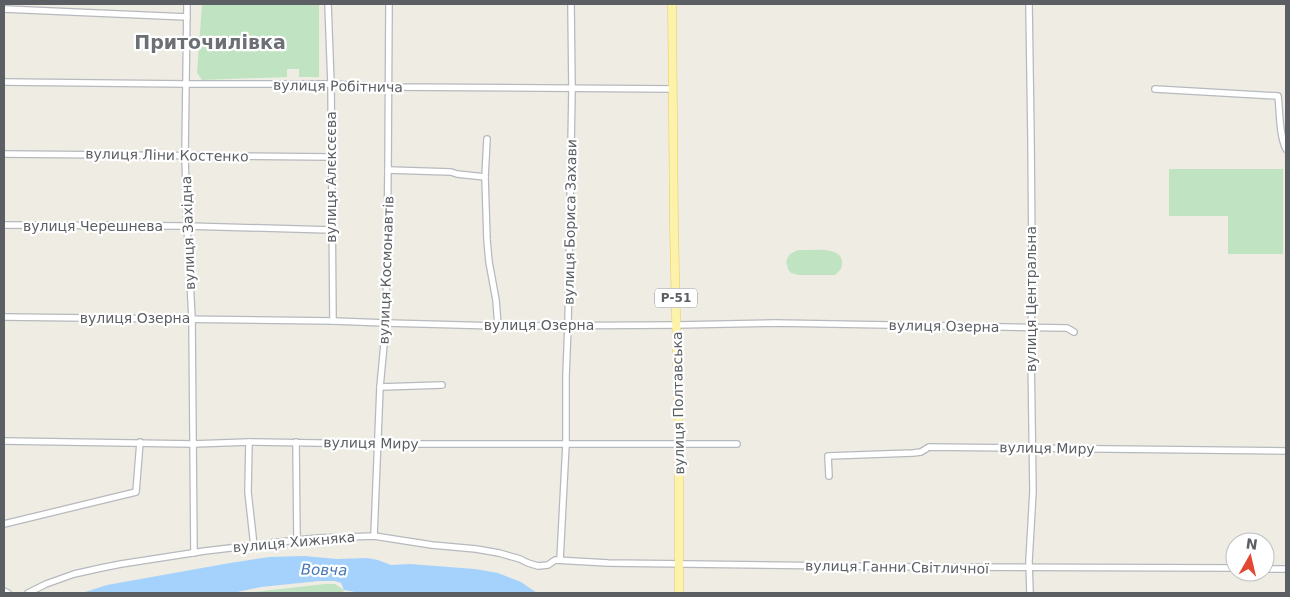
<svg xmlns="http://www.w3.org/2000/svg" width="1290" height="597" font-family="'DejaVu Sans',sans-serif">
	<style>
		.green { fill: #c0e4c2 }
		.water { fill: #a5d2fc }
		.lines { fill: none; stroke-linecap: round; stroke-linejoin: round }
		.minor-casing { stroke: #b6b9bd; stroke-width: 8 }
		.major-casing { stroke: #edca5d; stroke-width: 9 }
		.minor { stroke: #fff; stroke-width: 5.5 }
		.major { stroke: #fcf2a9; stroke-width: 8 }
		.labels { text-anchor: middle; stroke-width: 4.5; stroke-linejoin: round; paint-order: stroke }
		.shield { fill: #fff; stroke: #8c8f92; stroke-width: 1 }
		.shield-label { font-size: 12px; font-weight: bold; fill: #5b5f63 }
		.street-label { font-size: 14px; fill: #5b5f63; stroke: #fff }
		.water-label { font-size: 15px; font-style: italic; fill: #4578b6; stroke: #fff }
		.district-label { font-size: 19px; font-weight: bold; fill: #6c7075; stroke: #fff }
	</style>
	<rect width="100%" height="100%" fill="#eeece3"/>
	<g class="green">
		<path d="M 202,4 L 319,4 L 319,77 L 299,77 L 299,69 L 287,69 L 287,77 L 202,80 L 197,73 Z"/>
		<path d="M 1169,169 L 1283,169 L 1283,254 L 1228,254 L 1228,216 L 1169,216 Z"/>
		<path d="M 798,250 C 812,251 849,244 841,269 L 835,275 L 799,275 L 791,273 L 788,269 L 786,261 L 790,254 Z"/>
		<path d="M 325,584 L 335,584 L 344,590 L 343,593 L 245,593 Z"/>
	</g>
	<path class="water" d="M 304,556 L 337,559 L 367,558 L 378,560 L 391,565 L 410,564 L 475,569 L 498,573 L 521,582 L 537,593 L 360,593 L 344,590 L 341,583 L 335,581 L 319,581 L 261,587 L 233,593 L 82,593 L 107,585 L 230,563 L 269,557 Z"/>
	<g class="lines">
		<g class="minor-casing">
			<g id="minor">
				<path d="M 187,4 L 185,156 L 187,226 L 192,318 L 194,553"/>
				<path d="M 328,4 L 331,84 L 333,321"/>
				<path d="M 1029,4 L 1031,139 L 1032,260 L 1031,353 L 1033,491 L 1029,561 L 1030,593"/>
				<path d="M 4,9 L 187,17"/>
				<path d="M 4,82 L 186,84 L 331,84 L 388,87 L 673,89"/>
				<path d="M 1155,89 L 1278,96 C 1280,112 1279,135 1286,149"/>
				<path d="M 487,139 L 485,177 L 487,240 L 489,262 L 496,300 L 498,326"/>
				<path d="M 4,154 L 331,157"/>
				<path d="M 388,170 L 451,172 L 457,174 L 485,177"/>
				<path d="M 4,225 L 187,226 L 331,230"/>
				<path d="M 4,317 L 333,321 L 386,323 L 498,326 L 677,325 L 775,323 L 1067,328 L 1074,332"/>
				<path d="M 380,387 L 442,385"/>
				<path d="M 4,441 L 193,444 L 249,442 L 378,444 L 737,444"/>
				<path d="M 249,442 L 248,492 L 254,546"/>
				<path d="M 296,442 L 297,540"/>
				<path d="M 829,476 L 828,456 L 913,453 L 921,452 L 929,447 L 1286,451"/>
				<path d="M 4,524 L 136,492 L 140,442"/>
				<path d="M 374,536 L 380,387 L 386,323 L 388,170 L 389,4"/>
				<path d="M 560,560 L 566,444 L 566,376 L 568,325 L 572,89 L 571,4"/>
				<path d="M 1265,569 L 1286,569"/>
				<path d="M 4,591 L 8,593"/>
				<path d="M 28,593 L 46,584 L 74,574 L 101,568 L 121,564 L 205,551 L 297,540 L 318,538 L 374,536 L 432,545 L 476,549 L 499,553 L 520,559 L 528,563 L 538,566 L 548,565 L 555,560 L 608,563 L 921,567 L 1235,568"/>
			</g>
		</g>
		<g class="major-casing">
			<path id="major" d="M 672,4 L 674,228 L 679,444 L 679,593"/>
		</g>
		<use href="#minor" class="minor"/>
		<use href="#major" class="major"/>
	</g>
	<g class="labels">
		<rect class="shield" x="655" y="288.5" width="42" height="19" rx="4"/>
		<g class="shield-label">
			<text x="676" y="302">Р-51</text>
		</g>
		<g class="street-label">
			<text transform="translate(338 86) rotate(1)" y="5">вулиця Робітнича</text>
			<text transform="translate(167 155) rotate(1)" y="5">вулиця Ліни Костенко</text>
			<text transform="translate(331 177) rotate(-90)" y="5">вулиця Алєксєєва</text>
			<text transform="translate(570 222) rotate(-89)" y="5">вулиця Бориса Захави</text>
			<text x="93" y="231">вулиця Черешнева</text>
			<text transform="translate(188 233) rotate(-92)" y="5">вулиця Західна</text>
			<text transform="translate(386 270) rotate(-88)" y="5">вулиця Космонавтів</text>
			<text transform="translate(1031 299) rotate(-90)" y="5">вулиця Центральна</text>
			<text x="135" y="323">вулиця Озерна</text>
			<text x="539" y="330">вулиця Озерна</text>
			<text transform="translate(944 326) rotate(1)" y="5">вулиця Озерна</text>
			<text transform="translate(678 403) rotate(-91)" y="5">вулиця Полтавська</text>
			<text transform="translate(371 443) rotate(1)" y="5">вулиця Миру</text>
			<text transform="translate(1047 448) rotate(1)" y="5">вулиця Миру</text>
			<text transform="translate(294 542) rotate(-5)" y="5">вулиця Хижняка</text>
			<text transform="translate(897 567) rotate(1)" y="5">вулиця Ганни Світличної</text>
		</g>
		<g class="water-label">
			<text transform="translate(324 570) rotate(1)" y="5">Вовча</text>
		</g>
		<g class="district-label">
			<text x="210" y="49">Приточилівка</text>
		</g>
	</g>
	<rect width="1290" height="597" fill="none" stroke="#5b5f63" stroke-width="10"/>
	<g transform="translate(1250 557) rotate(8)"><circle r="24" fill="#ffffff" stroke="#bdbfc1"/>
	<path d="M0-4L9 19L0 12L-9 19Z" fill="#e34833"/>
	<text y="-8" font-size="14" font-weight="bold" text-anchor="middle" fill="#5b5f63">N</text>
	</g>
</svg>
